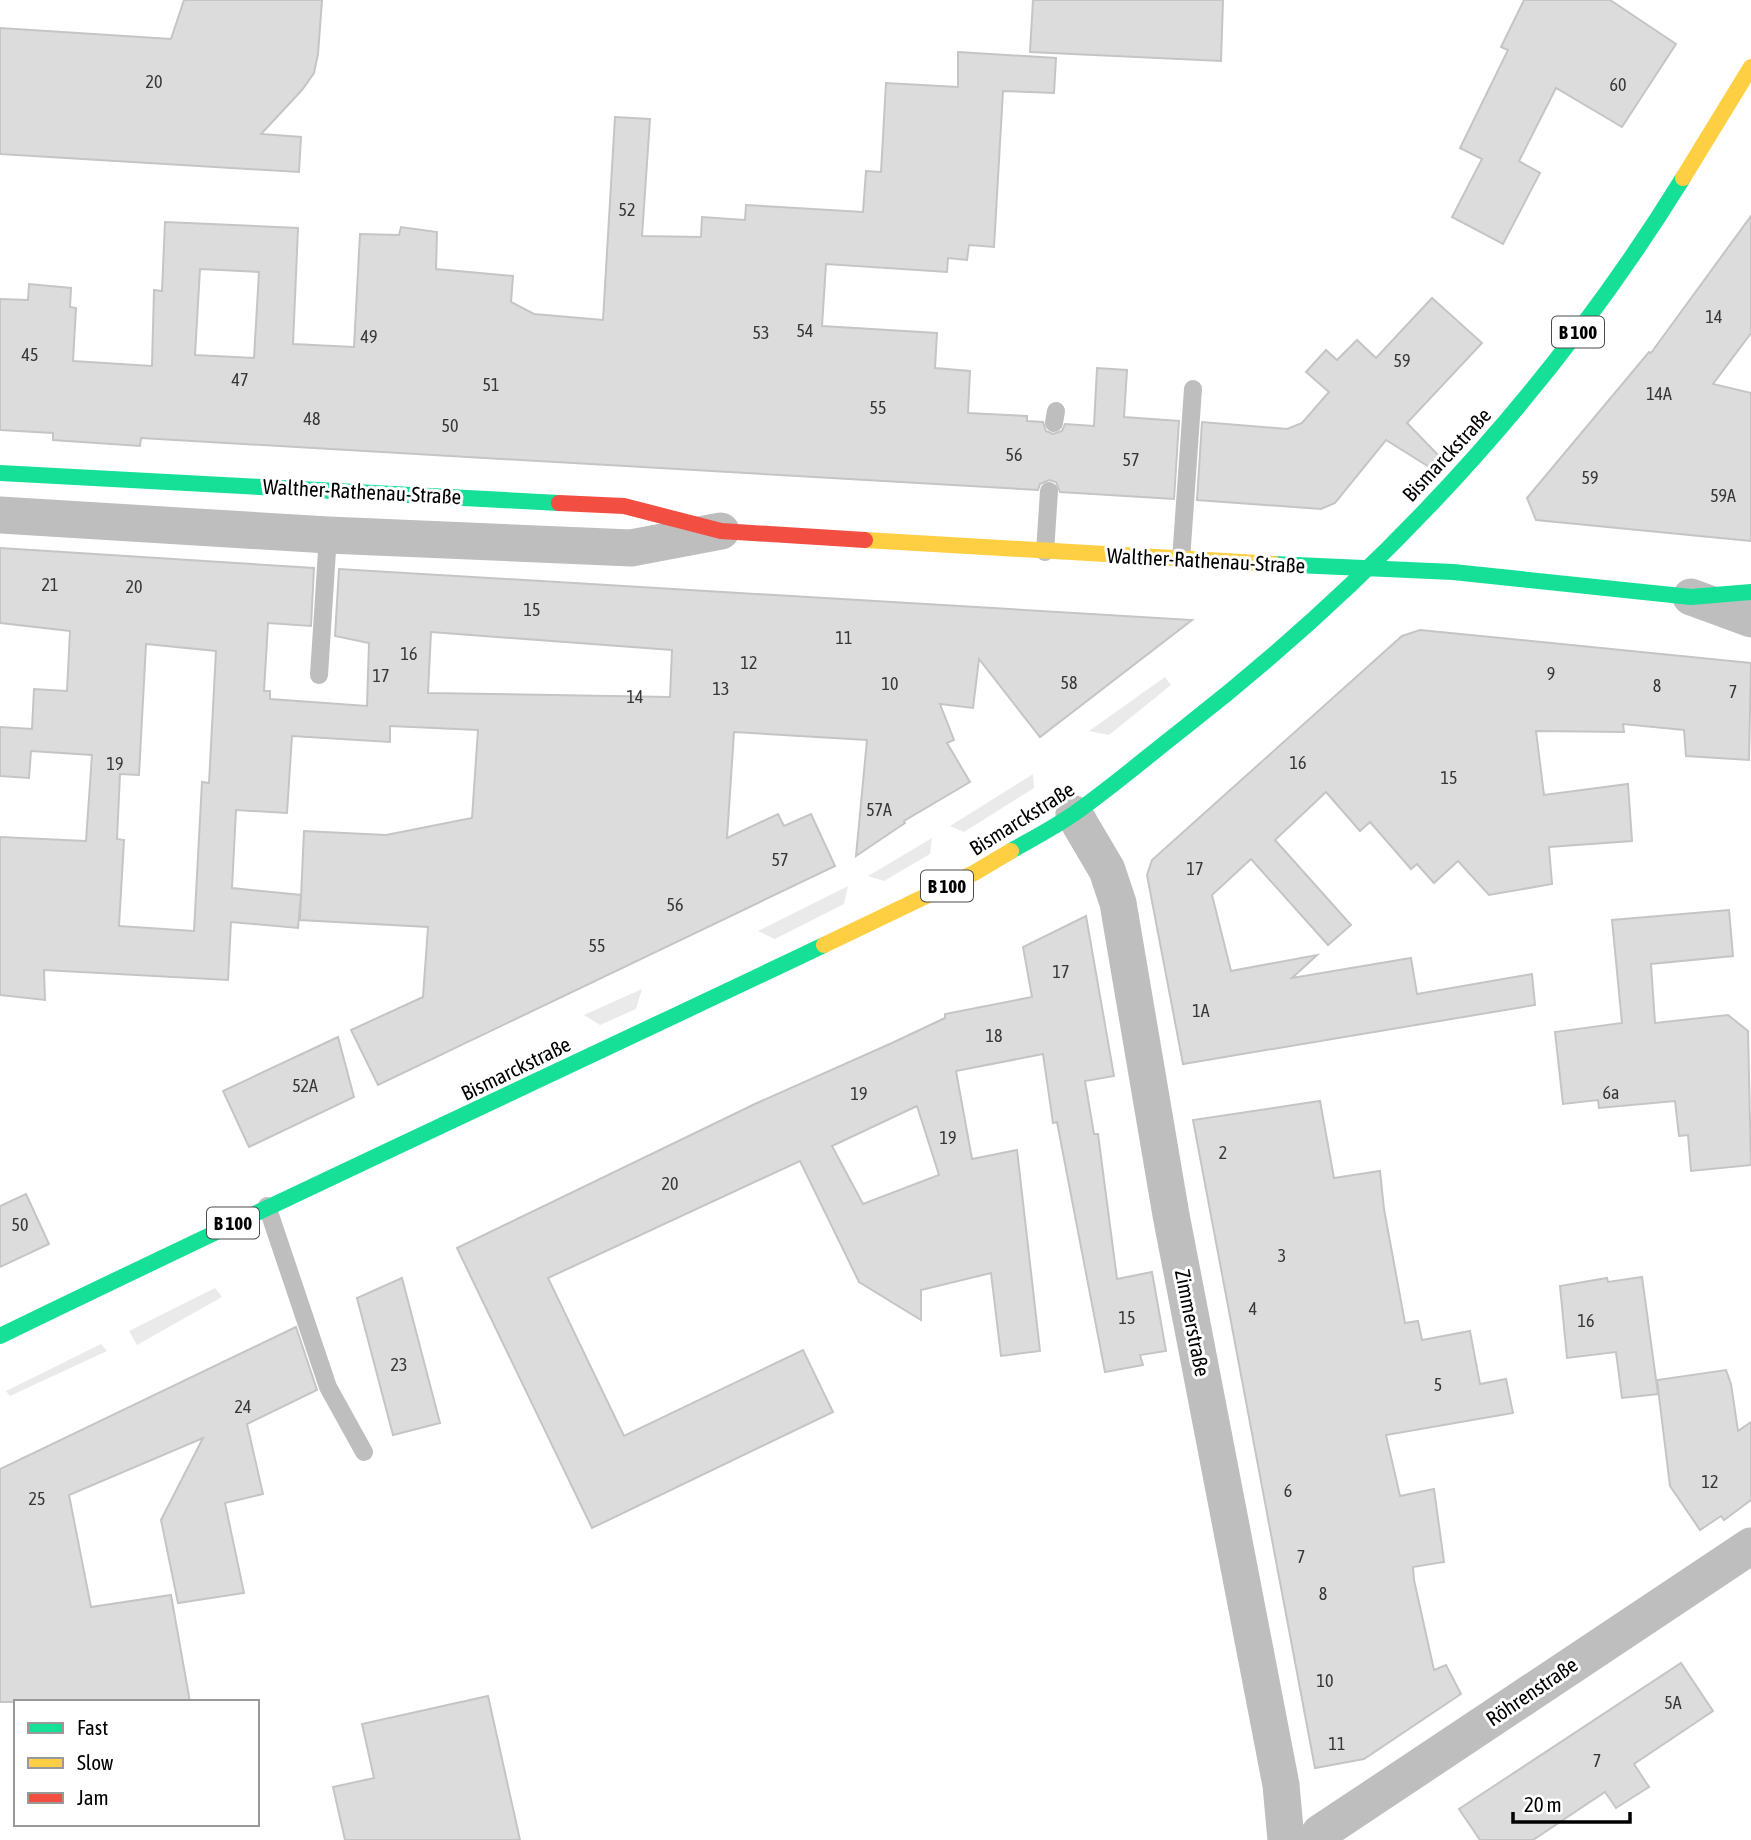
<svg xmlns="http://www.w3.org/2000/svg" width="1751" height="1840" font-family="'Asap Condensed',sans-serif">
	<style>
		.green { fill: #eaeaea }
		.building { fill: #dcdcdc; stroke: #c5c5c5; stroke-width: 2; fill-rule: evenodd }
		.lines { fill: none; stroke-linecap: round; stroke-linejoin: round }
		.lane { stroke: #bebebe; stroke-width: 18 }
		.street { stroke: #bebebe; stroke-width: 37 }
		.fast { stroke: #16e098; stroke-width: 16 }
		.slow { stroke: #ffcf43; stroke-width: 16 }
		.jam { stroke: #f24e42; stroke-width: 16 }
		.labels { text-anchor: middle; stroke-width: 6; stroke-linejoin: round; paint-order: stroke }
		.number-label { font-size: 18px; fill: #373737 }
		.shield { fill: #fff; stroke: #4c4c4c; stroke-width: 2 }
		.shield-label { font-size: 19px; font-weight: bold; fill: #000 }
		.street-label { font-size: 21px; fill: #000; stroke: #fff }
	</style>
	<rect width="100%" height="100%" fill="#fff"/>
	<g class="green">
		<path d="M 1165,677 L 1171,685 L 1109,735 L 1089,731 Z"/>
		<path d="M 1033,774 L 1034,788 L 964,832 L 950,826 Z"/>
		<path d="M 932,838 L 930,854 L 884,881 L 868,876 Z"/>
		<path d="M 848,886 L 844,904 L 775,939 L 758,931 Z"/>
		<path d="M 642,989 L 636,1009 L 600,1025 L 584,1015 Z"/>
		<path d="M 215,1288 L 222,1297 L 137,1345 L 129,1331 Z"/>
		<path d="M 101,1344 L 107,1351 L 10,1396 L 6,1391 Z"/>
	</g>
	<g class="building">
		<path d="M 184,0 L 322,0 L 318,54 L 314,73 L 302,90 L 261,134 L 301,137 L 299,172 L 0,154 L 0,28 L 171,39 Z"/>
		<path d="M 1033,0 L 1223,0 L 1221,61 L 1030,52 Z"/>
		<path d="M 1524,0 L 1610,0 L 1676,44 L 1622,127 L 1556,88 L 1519,161 L 1540,173 L 1503,244 L 1452,217 L 1482,159 L 1460,148 L 1508,50 L 1501,47 Z"/>
		<path d="M 958,52 L 1056,58 L 1054,93 L 1003,91 L 994,247 L 969,245 L 967,260 L 948,258 L 947,272 L 826,264 L 822,326 L 937,333 L 935,368 L 970,371 L 968,413 L 1027,416 L 1027,421 L 1043,422 L 1046,431 L 1053,434 L 1062,431 L 1065,424 L 1094,426 L 1097,368 L 1127,370 L 1124,417 L 1179,421 L 1174,499 L 1060,492 L 1056,482 L 1049,480 L 1040,484 L 1038,490 L 141,438 L 140,446 L 53,440 L 53,433 L 0,430 L 0,299 L 28,300 L 29,284 L 71,288 L 70,307 L 76,308 L 73,361 L 152,366 L 154,290 L 162,291 L 165,222 L 298,228 L 293,344 L 354,347 L 360,234 L 399,235 L 401,227 L 437,232 L 436,269 L 513,276 L 511,302 L 534,314 L 603,320 L 615,117 L 650,119 L 642,236 L 701,237 L 702,217 L 745,220 L 746,205 L 863,212 L 866,171 L 881,172 L 886,83 L 958,87 ZM 200,269 L 259,272 L 254,358 L 195,355 Z"/>
		<path d="M 1751,216 L 1751,333 L 1713,384 L 1751,393 L 1751,541 L 1536,520 L 1527,498 L 1649,352 L 1651,353 Z"/>
		<path d="M 1432,298 L 1482,343 L 1407,423 L 1443,460 L 1434,470 L 1386,440 L 1335,503 L 1321,509 L 1197,500 L 1202,422 L 1287,429 L 1302,423 L 1329,392 L 1306,372 L 1326,350 L 1337,360 L 1357,340 L 1376,358 Z"/>
		<path d="M 0,548 L 314,568 L 311,626 L 268,623 L 264,691 L 270,691 L 270,699 L 367,706 L 369,643 L 335,636 L 339,569 L 1192,620 L 1040,737 L 979,659 L 973,708 L 940,704 L 954,740 L 947,743 L 970,782 L 904,821 L 905,823 L 856,856 L 867,740 L 734,732 L 727,838 L 778,814 L 784,826 L 811,814 L 835,866 L 378,1085 L 351,1030 L 423,997 L 428,927 L 300,920 L 304,831 L 386,835 L 472,818 L 478,730 L 390,726 L 390,742 L 292,736 L 287,813 L 236,810 L 232,888 L 301,895 L 298,928 L 231,922 L 228,980 L 44,970 L 45,1000 L 0,995 L 0,837 L 86,841 L 92,755 L 31,751 L 29,778 L 0,776 L 0,727 L 32,729 L 34,689 L 67,691 L 70,631 L 0,623 ZM 431,632 L 672,650 L 670,697 L 428,693 ZM 146,644 L 216,651 L 209,783 L 202,782 L 194,931 L 119,926 L 124,840 L 117,839 L 120,774 L 139,775 Z"/>
		<path d="M 1420,630 L 1751,663 L 1749,760 L 1686,756 L 1684,730 L 1623,724 L 1624,732 L 1536,731 L 1544,795 L 1628,784 L 1632,841 L 1549,847 L 1552,884 L 1489,895 L 1458,861 L 1434,883 L 1417,864 L 1411,869 L 1370,822 L 1360,831 L 1326,792 L 1275,840 L 1351,925 L 1328,945 L 1251,859 L 1212,895 L 1231,971 L 1317,955 L 1292,978 L 1411,958 L 1417,994 L 1532,974 L 1535,1005 L 1183,1064 L 1147,875 L 1152,860 L 1402,636 Z"/>
		<path d="M 1729,910 L 1733,956 L 1651,964 L 1655,1023 L 1728,1015 L 1748,1031 L 1751,1165 L 1691,1171 L 1688,1135 L 1679,1136 L 1675,1101 L 1599,1108 L 1598,1100 L 1563,1104 L 1555,1032 L 1622,1023 L 1612,920 Z"/>
		<path d="M 1086,916 L 1114,1076 L 1085,1081 L 1094,1134 L 1098,1134 L 1117,1279 L 1152,1272 L 1166,1351 L 1140,1355 L 1143,1365 L 1105,1372 L 1057,1122 L 1053,1123 L 1043,1054 L 956,1071 L 972,1159 L 1017,1150 L 1040,1351 L 1001,1356 L 991,1273 L 921,1290 L 921,1320 L 859,1282 L 800,1161 L 548,1278 L 624,1436 L 803,1350 L 833,1412 L 592,1528 L 457,1248 L 757,1103 L 892,1043 L 945,1018 L 945,1014 L 1032,997 L 1023,947 ZM 917,1106 L 939,1175 L 863,1204 L 832,1146 Z"/>
		<path d="M 338,1037 L 354,1097 L 249,1147 L 223,1091 Z"/>
		<path d="M 1320,1101 L 1334,1178 L 1380,1171 L 1384,1209 L 1405,1323 L 1418,1321 L 1422,1340 L 1470,1331 L 1480,1384 L 1506,1379 L 1513,1413 L 1386,1435 L 1400,1496 L 1434,1489 L 1444,1562 L 1413,1567 L 1414,1580 L 1434,1670 L 1446,1665 L 1461,1694 L 1364,1759 L 1315,1768 L 1193,1120 Z"/>
		<path d="M 26,1194 L 49,1244 L 0,1267 L 0,1206 Z"/>
		<path d="M 1642,1277 L 1658,1394 L 1622,1398 L 1616,1352 L 1567,1358 L 1560,1286 L 1607,1278 L 1608,1282 Z"/>
		<path d="M 402,1278 L 440,1423 L 393,1435 L 357,1298 Z"/>
		<path d="M 296,1327 L 317,1390 L 247,1424 L 263,1494 L 225,1503 L 244,1593 L 178,1603 L 161,1520 L 203,1438 L 69,1495 L 91,1607 L 171,1595 L 190,1702 L 0,1702 L 0,1469 Z"/>
		<path d="M 1726,1370 L 1731,1384 L 1738,1431 L 1751,1422 L 1751,1500 L 1724,1520 L 1721,1516 L 1700,1530 L 1670,1486 L 1657,1380 Z"/>
		<path d="M 1681,1663 L 1713,1711 L 1634,1764 L 1649,1787 L 1616,1808 L 1605,1792 L 1533,1840 L 1480,1840 L 1459,1809 Z"/>
		<path d="M 488,1696 L 520,1840 L 345,1840 L 333,1787 L 374,1778 L 362,1724 Z"/>
	</g>
	<g class="lines">
		<g class="lane">
			<path d="M 1054,423 L 1056,411"/>
			<path d="M 1045,552 L 1049,491"/>
			<path d="M 1181,560 L 1193,389"/>
			<path d="M 319,675 L 328,535"/>
			<path d="M 267,1206 L 328,1387 L 364,1452"/>
		</g>
		<g class="street">
			<path d="M 0,515 L 328,535 L 631,548 L 721,531"/>
			<path d="M 1691,597 L 1751,619"/>
			<path d="M 1074,814 L 1107,870 L 1118,903 L 1171,1215 L 1281,1785 L 1286,1840"/>
			<path d="M 1315,1840 L 1320,1833 L 1751,1546"/>
		</g>
		<g class="fast">
			<path d="M 0,473 L 559,503"/>
			<path d="M 1274,564 L 1453,572 L 1691,597 L 1751,592"/>
			<path d="M 1011,851 C 1032,839 1055,827 1075,813 C 1112,787 1148,756 1184,728 C 1381,574 1551,392 1683,178"/>
			<path d="M 0,1336 C 273,1203 549,1076 824,945"/>
		</g>
		<g class="slow">
			<path d="M 1683,178 L 1751,67"/>
			<path d="M 865,540 L 1274,564"/>
			<path d="M 824,945 L 974,873 L 1011,851"/>
		</g>
		<path class="jam" d="M 559,503 L 624,506 L 721,531 L 865,540"/>
	</g>
	<g class="labels">
		<g class="number-label">
			<text x="154" y="88">20</text>
			<text x="1618" y="91">60</text>
			<text x="627" y="216">52</text>
			<text x="1714" y="323">14</text>
			<text x="805" y="337">54</text>
			<text x="761" y="339">53</text>
			<text x="369" y="343">49</text>
			<text x="30" y="361">45</text>
			<text x="1402" y="367">59</text>
			<text x="240" y="386">47</text>
			<text x="491" y="391">51</text>
			<text x="1659" y="400">14A</text>
			<text x="878" y="414">55</text>
			<text x="312" y="425">48</text>
			<text x="450" y="432">50</text>
			<text x="1014" y="461">56</text>
			<text x="1131" y="466">57</text>
			<text x="1590" y="484">59</text>
			<text x="1723" y="502">59A</text>
			<text x="50" y="591">21</text>
			<text x="134" y="593">20</text>
			<text x="532" y="616">15</text>
			<text x="844" y="644">11</text>
			<text x="409" y="660">16</text>
			<text x="749" y="669">12</text>
			<text x="1551" y="680">9</text>
			<text x="381" y="682">17</text>
			<text x="1069" y="689">58</text>
			<text x="890" y="690">10</text>
			<text x="1657" y="692">8</text>
			<text x="721" y="695">13</text>
			<text x="1733" y="698">7</text>
			<text x="635" y="703">14</text>
			<text x="1298" y="769">16</text>
			<text x="115" y="770">19</text>
			<text x="1449" y="784">15</text>
			<text x="879" y="816">57A</text>
			<text x="780" y="866">57</text>
			<text x="1195" y="875">17</text>
			<text x="675" y="911">56</text>
			<text x="597" y="952">55</text>
			<text x="1061" y="978">17</text>
			<text x="1201" y="1017">1A</text>
			<text x="994" y="1042">18</text>
			<text x="305" y="1092">52A</text>
			<text x="1611" y="1099">6a</text>
			<text x="859" y="1100">19</text>
			<text x="948" y="1144">19</text>
			<text x="1223" y="1159">2</text>
			<text x="670" y="1190">20</text>
			<text x="20" y="1231">50</text>
			<text x="1282" y="1262">3</text>
			<text x="1253" y="1315">4</text>
			<text x="1127" y="1324">15</text>
			<text x="1586" y="1327">16</text>
			<text x="399" y="1371">23</text>
			<text x="1438" y="1391">5</text>
			<text x="243" y="1413">24</text>
			<text x="1710" y="1488">12</text>
			<text x="1288" y="1497">6</text>
			<text x="37" y="1505">25</text>
			<text x="1301" y="1563">7</text>
			<text x="1323" y="1600">8</text>
			<text x="1325" y="1687">10</text>
			<text x="1673" y="1709">5A</text>
			<text x="1337" y="1750">11</text>
			<text x="1597" y="1767">7</text>
		</g>
		<g class="shield">
			<rect x="1552" y="316.5" width="52" height="31" rx="5"/>
			<rect x="921" y="870.5" width="52" height="31" rx="5"/>
			<rect x="207" y="1207.5" width="52" height="31" rx="5"/>
		</g>
		<g class="shield-label">
			<text x="1578" y="339">B 100</text>
			<text x="947" y="893">B 100</text>
			<text x="233" y="1230">B 100</text>
		</g>
		<g class="street-label">
			<text transform="translate(1447 455) rotate(-47)" y="7">Bismarckstraße</text>
			<text transform="translate(362 492) rotate(3)" y="7">Walther-Rathenau-Straße</text>
			<text transform="translate(1206 561) rotate(3)" y="7">Walther-Rathenau-Straße</text>
			<text transform="translate(1022 819) rotate(-32)" y="7">Bismarckstraße</text>
			<text transform="translate(516 1069) rotate(-26)" y="7">Bismarckstraße</text>
			<text transform="translate(1192 1323) rotate(79)" y="7">Zimmerstraße</text>
			<text transform="translate(1532 1692) rotate(-34)" y="7">Röhrenstraße</text>
		</g>
	</g>
	<rect x="14" y="1700" width="245" height="126" fill="#ffffff" stroke="#999999" stroke-width="2"/>
	<rect x="28" y="1723" width="35" height="10" fill="#16e098" stroke="#999999" stroke-width="2"/>
	<text x="77" y="1735" font-size="21" fill="#000000">Fast</text>
	<rect x="28" y="1758" width="35" height="10" fill="#ffcf43" stroke="#999999" stroke-width="2"/>
	<text x="77" y="1770" font-size="21" fill="#000000">Slow</text>
	<rect x="28" y="1793" width="35" height="10" fill="#f24e42" stroke="#999999" stroke-width="2"/>
	<text x="77" y="1805" font-size="21" fill="#000000">Jam</text>
	<path d="M1513 1812v10h117v-10" fill="none" stroke="#000000" stroke-width="3.5"/>
	<text x="1524" y="1812" font-size="21" fill="#000000" stroke="#ffffff" stroke-width="5" paint-order="stroke">20 m</text>
</svg>
